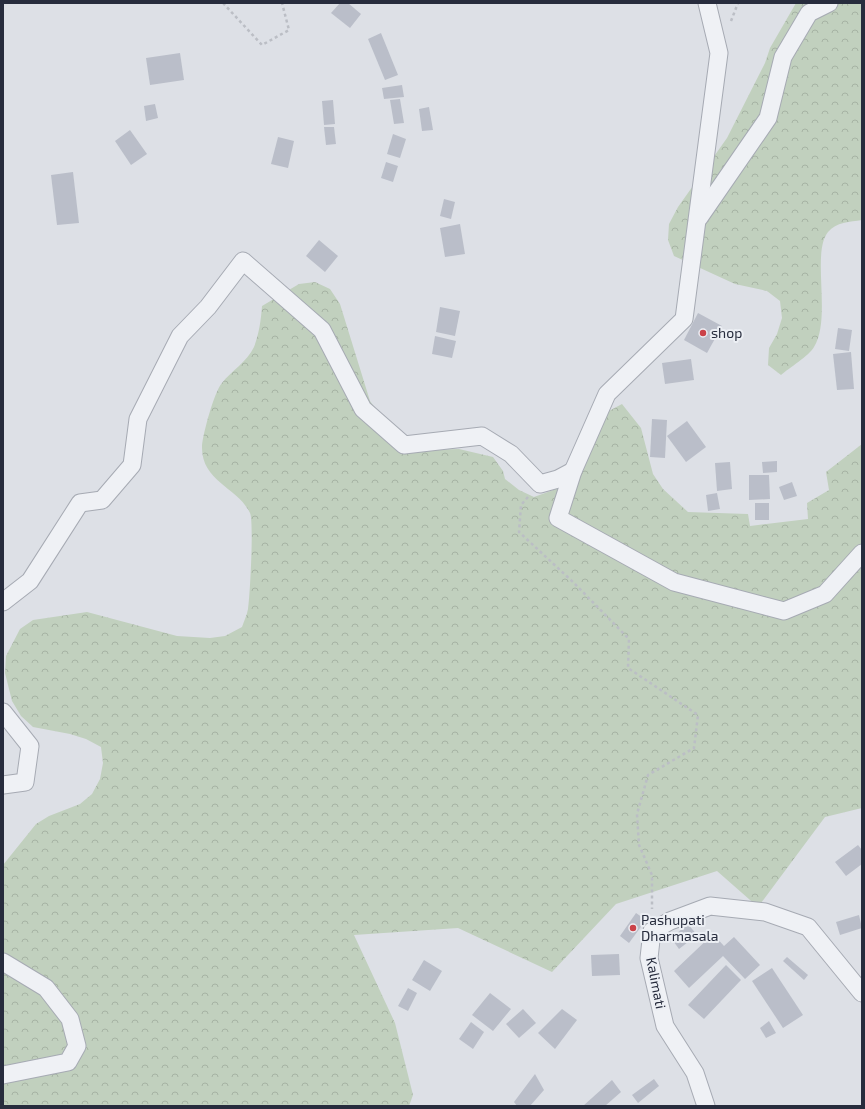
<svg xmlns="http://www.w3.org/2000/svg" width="865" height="1109" font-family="'Exo 2',sans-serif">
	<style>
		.forest { fill: url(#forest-crowns) }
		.building { fill: #babec9 }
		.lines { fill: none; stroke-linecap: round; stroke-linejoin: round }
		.minor-casing { stroke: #a6aab3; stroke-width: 19 }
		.path { stroke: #bbbec5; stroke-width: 2.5; stroke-dasharray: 3 3; stroke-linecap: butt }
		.minor { stroke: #eff1f5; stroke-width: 17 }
		.poi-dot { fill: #cb4249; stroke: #eceff4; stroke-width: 1.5 }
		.labels { text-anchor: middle; stroke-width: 4; stroke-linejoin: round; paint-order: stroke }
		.poi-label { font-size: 14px; fill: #272c3d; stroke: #eceff4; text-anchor: start }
		.street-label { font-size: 14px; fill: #272c3d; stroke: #eceff4 }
	</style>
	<defs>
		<pattern id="forest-crowns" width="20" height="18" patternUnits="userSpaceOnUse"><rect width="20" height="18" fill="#c1d0be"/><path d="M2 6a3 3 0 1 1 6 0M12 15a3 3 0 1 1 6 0" fill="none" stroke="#a6b3a4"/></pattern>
	</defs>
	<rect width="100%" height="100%" fill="#dde0e6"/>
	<g class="forest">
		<path d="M 796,3 L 862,3 L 862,220 C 850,222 836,222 828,232 C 811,253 832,318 814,347 C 809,356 789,368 781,375 L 768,365 L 769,348 L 777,334 L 782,318 L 780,301 L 767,291 L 735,284 L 674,256 L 668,240 L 669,224 L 678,207 L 727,138 L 765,63 L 770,48 Z"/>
		<path d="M 315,282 L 330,289 L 340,304 L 370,401 L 389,427 L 427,450 L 459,449 L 493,457 L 503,471 L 505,479 L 519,490 L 534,497 L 556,489 L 587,454 L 607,412 L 622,404 L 641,428 L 653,474 L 663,489 L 688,512 L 748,514 L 750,526 L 808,519 L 807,503 L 829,490 L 826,472 L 862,444 L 862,808 L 825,817 L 758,907 L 717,871 L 616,904 L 552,972 L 458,928 L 354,935 L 395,1023 L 413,1095 L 409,1106 L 3,1106 L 3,865 L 36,824 L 49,816 L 80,804 L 92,794 L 100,779 L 103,763 L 101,747 L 86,739 L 70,734 L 33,727 L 21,716 L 12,701 L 5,673 L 6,656 L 20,629 L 33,620 L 87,612 L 177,636 L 210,638 L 225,636 L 242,627 C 244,621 247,615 248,609 C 250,597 254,521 250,513 C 238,487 201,482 202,446 C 203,434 214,392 222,383 C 231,371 247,362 254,347 C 259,334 261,320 262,306 L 299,284 Z"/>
	</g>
	<g class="building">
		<path d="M 340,3 L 348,3 L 361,14 L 350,28 L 331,13 Z"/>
		<path d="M 381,33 L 398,75 L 385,80 L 368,39 Z"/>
		<path d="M 180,53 L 184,80 L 150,85 L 146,58 Z"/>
		<path d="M 402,85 L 404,97 L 384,99 L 382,88 Z"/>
		<path d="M 400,99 L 404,123 L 394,124 L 390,100 Z"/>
		<path d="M 333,100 L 335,124 L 324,125 L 322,101 Z"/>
		<path d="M 155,104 L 158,118 L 146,121 L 144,106 Z"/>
		<path d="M 429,107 L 433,130 L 422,131 L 419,109 Z"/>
		<path d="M 324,127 L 334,127 L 336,144 L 326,145 Z"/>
		<path d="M 130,130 L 147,154 L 131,165 L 115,141 Z"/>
		<path d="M 393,134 L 406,139 L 400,158 L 387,154 Z"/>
		<path d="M 278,137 L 294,141 L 288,168 L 271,164 Z"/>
		<path d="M 386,162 L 398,166 L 393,182 L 381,178 Z"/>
		<path d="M 73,172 L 79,223 L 57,225 L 51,175 Z"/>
		<path d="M 444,199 L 455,202 L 451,219 L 440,216 Z"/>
		<path d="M 460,224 L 465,254 L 445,257 L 440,228 Z"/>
		<path d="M 319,240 L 338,256 L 325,272 L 306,256 Z"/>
		<path d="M 440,307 L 460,311 L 455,336 L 436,332 Z"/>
		<path d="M 698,313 L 722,326 L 707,353 L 684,340 Z"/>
		<path d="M 838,328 L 852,330 L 849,351 L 835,349 Z"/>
		<path d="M 435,336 L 456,341 L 452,358 L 432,354 Z"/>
		<path d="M 851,352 L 854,389 L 837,390 L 833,354 Z"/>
		<path d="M 691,359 L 694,380 L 665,384 L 662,363 Z"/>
		<path d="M 652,419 L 667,420 L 665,458 L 650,457 Z"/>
		<path d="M 687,421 L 706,447 L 686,462 L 667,436 Z"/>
		<path d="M 777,461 L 777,472 L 763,473 L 762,462 Z"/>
		<path d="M 730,462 L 732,489 L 717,491 L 715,463 Z"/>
		<path d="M 749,475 L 769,475 L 770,499 L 749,500 Z"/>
		<path d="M 792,482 L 797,496 L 784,500 L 779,487 Z"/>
		<path d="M 717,493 L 720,509 L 708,511 L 706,495 Z"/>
		<rect x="755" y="503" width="14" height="17"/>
		<path d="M 858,845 L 862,850 L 862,864 L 846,876 L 835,862 Z"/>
		<path d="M 636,913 L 646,920 L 629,943 L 620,936 Z"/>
		<path d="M 859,915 L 862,928 L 840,935 L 836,922 Z"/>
		<path d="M 688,924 L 697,935 L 679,949 L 671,938 Z"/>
		<path d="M 713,934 L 724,946 L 734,937 L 760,965 L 745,979 L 723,956 L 689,988 L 674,971 Z"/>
		<path d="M 619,954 L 620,975 L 592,976 L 591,955 Z"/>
		<path d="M 787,957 L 808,975 L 804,980 L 783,961 Z"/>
		<path d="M 424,960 L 442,971 L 430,991 L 412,980 Z"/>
		<path d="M 726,965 L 741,980 L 704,1019 L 688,1005 Z"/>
		<path d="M 772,968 L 803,1015 L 783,1028 L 752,981 Z"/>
		<path d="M 408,988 L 417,993 L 408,1011 L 398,1006 Z"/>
		<path d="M 490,993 L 511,1009 L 493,1031 L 472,1015 Z"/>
		<path d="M 523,1009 L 536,1023 L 519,1038 L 506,1024 Z"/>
		<path d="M 562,1009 L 577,1020 L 555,1049 L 538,1033 Z"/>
		<path d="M 769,1021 L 776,1033 L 766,1038 L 760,1028 Z"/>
		<path d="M 471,1022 L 484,1032 L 473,1049 L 459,1039 Z"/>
		<path d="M 535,1074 L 544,1090 L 530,1106 L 517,1106 L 514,1102 Z"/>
		<path d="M 654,1079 L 659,1086 L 638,1103 L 632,1095 Z"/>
		<path d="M 612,1080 L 621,1092 L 605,1106 L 583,1106 Z"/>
	</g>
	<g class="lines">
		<g class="minor-casing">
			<g id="minor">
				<path d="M 707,3 L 719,53 L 684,319 L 607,394 L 573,471 L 558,518 L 674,582 L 784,611 L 825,594 L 862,553"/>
				<path d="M 699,218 L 768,118 L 783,57 L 809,13 L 829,3"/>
				<path d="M 3,602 L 30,581 L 80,503 L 102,500 L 132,465 L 138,419 L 180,336 L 208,307 L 243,261 L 322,330 L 363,409 L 404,445 L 482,436 L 511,454 L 540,484 L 558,479 L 573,471"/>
				<path d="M 3,712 L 30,746 L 25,782 L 3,785"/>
				<path d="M 3,962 L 46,988 L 70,1019 L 77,1046 L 68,1062 L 3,1075"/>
				<path d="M 706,1106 L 695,1073 L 665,1026 L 649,958 L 652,931 L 670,921 L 710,906 L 765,912 L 808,927 L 862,993"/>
			</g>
		</g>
		<g class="path">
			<path d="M 223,3 L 262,45 L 289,30 L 282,3"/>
			<path d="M 731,21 L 738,3"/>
			<path d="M 528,497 L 521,505 L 519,532 L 573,582 L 629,639 L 628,668 L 698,715 L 694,748 L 648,775 L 637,814 L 639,845 L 652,875 L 652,909"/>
		</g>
		<use href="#minor" class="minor"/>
	</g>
	<g class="poi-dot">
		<circle cx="703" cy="333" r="4"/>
		<circle cx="633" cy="928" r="4"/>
	</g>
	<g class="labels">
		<g class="poi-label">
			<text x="711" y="338">shop</text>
			<text x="641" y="925">Pashupati<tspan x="641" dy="16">Dharmasala</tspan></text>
		</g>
		<g class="street-label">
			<text transform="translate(656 983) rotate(79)" y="5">Kalimati</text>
		</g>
	</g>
	<rect width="865" height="1109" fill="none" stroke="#272c3d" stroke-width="8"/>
</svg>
